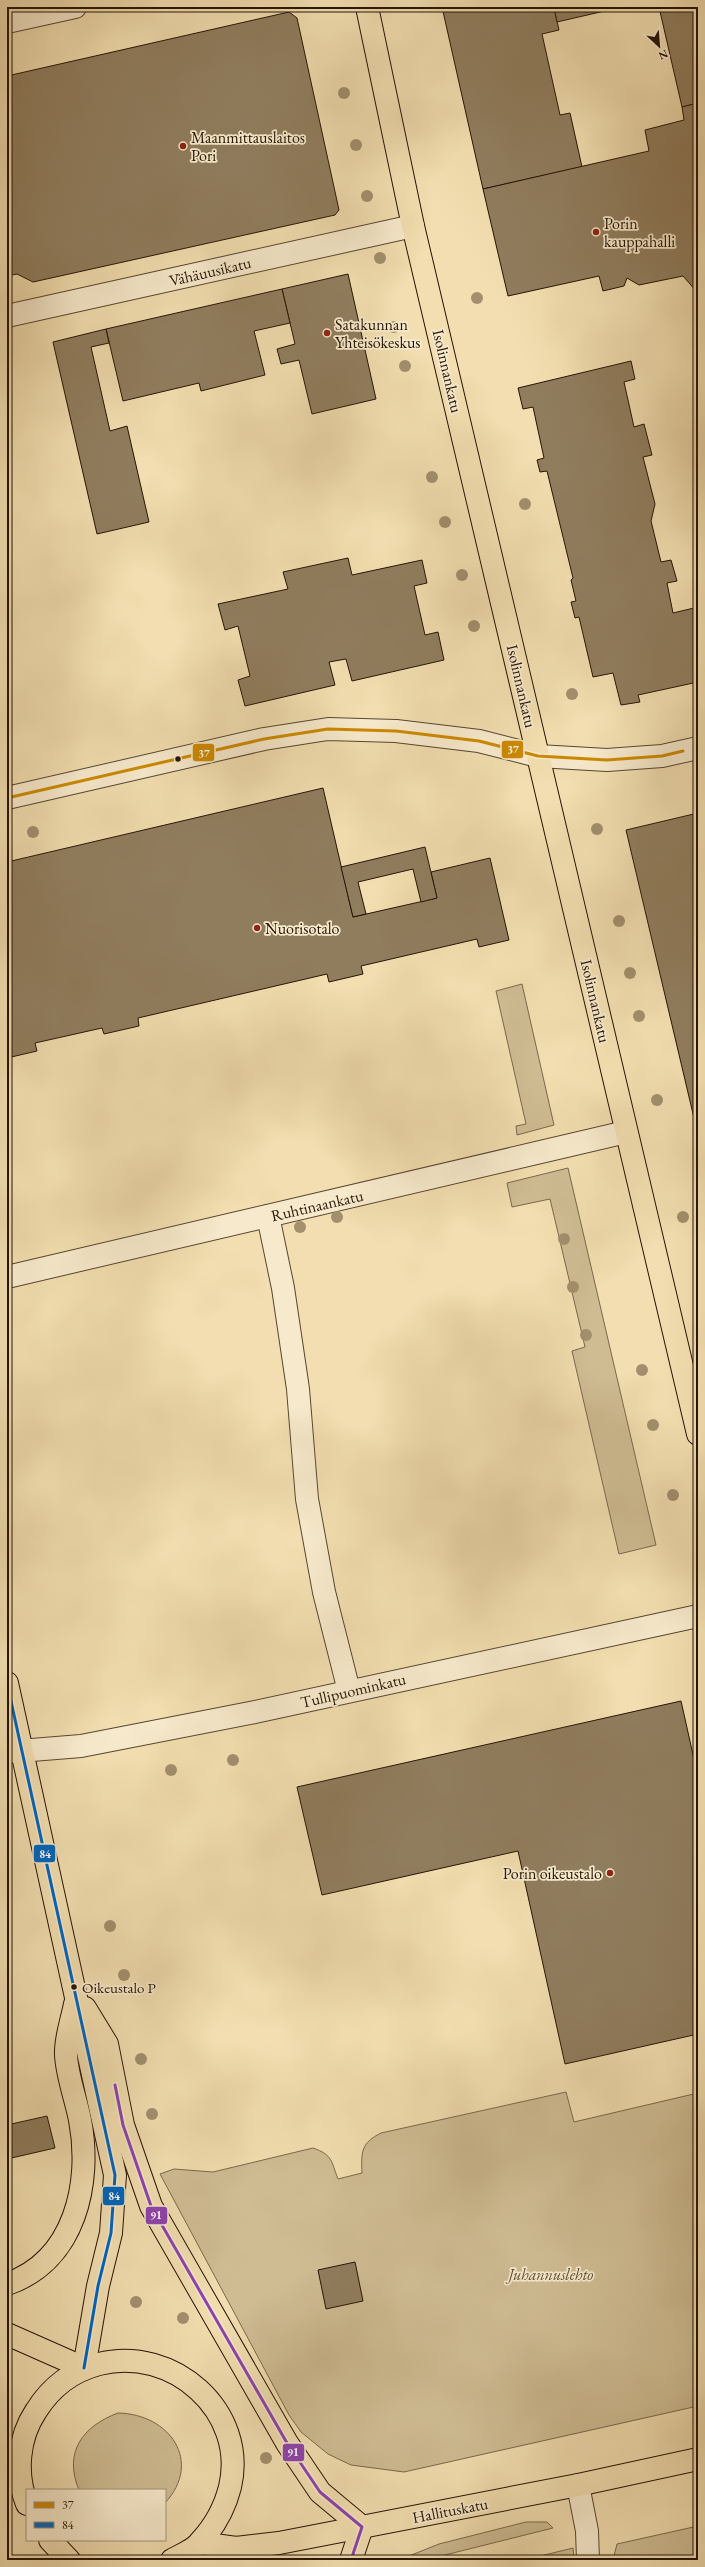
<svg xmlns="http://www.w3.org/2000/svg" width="705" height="2567" font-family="'EB Garamond',serif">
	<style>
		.green { fill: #cfbc93; stroke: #7a684c }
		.building { fill: #907d5e; stroke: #251405 }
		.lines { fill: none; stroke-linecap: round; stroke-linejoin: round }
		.minor-casing { stroke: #584630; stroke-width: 24 }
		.major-casing { stroke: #251405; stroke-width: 24 }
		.minor { stroke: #f7eacc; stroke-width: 22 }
		.major { stroke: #f2deb0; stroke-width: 22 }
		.bus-1-casing { stroke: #f7eacc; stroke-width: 6 }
		.bus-2-casing { stroke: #f7eacc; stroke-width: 6 }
		.bus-3-casing { stroke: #f7eacc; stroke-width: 6 }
		.bus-1 { stroke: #cd8901; stroke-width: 3 }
		.bus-2 { stroke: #0065bd; stroke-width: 3 }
		.bus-3 { stroke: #8e44ad; stroke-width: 3 }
		.tree { fill: #a28f6d }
		.poi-dot { fill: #8f2418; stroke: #f7eacc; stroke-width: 1.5 }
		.bus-dot { fill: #251405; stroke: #f7eacc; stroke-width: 1.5 }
		.labels { text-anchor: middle; stroke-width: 3.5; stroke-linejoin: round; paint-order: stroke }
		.bus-label { font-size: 15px; fill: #251405; stroke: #f7eacc; text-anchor: start }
		.poi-label { font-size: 16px; fill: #251405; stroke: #f7eacc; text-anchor: start }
		.street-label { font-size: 16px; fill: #251405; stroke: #f7eacc }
		.park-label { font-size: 16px; font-style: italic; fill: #604f37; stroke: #f7eacc }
		.line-badge { stroke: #f7eacc; stroke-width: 1.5 }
		.badge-label { font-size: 11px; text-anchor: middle; font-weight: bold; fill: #fff }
	</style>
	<rect width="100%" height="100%" fill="#f2deb0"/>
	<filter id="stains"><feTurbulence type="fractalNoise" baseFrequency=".005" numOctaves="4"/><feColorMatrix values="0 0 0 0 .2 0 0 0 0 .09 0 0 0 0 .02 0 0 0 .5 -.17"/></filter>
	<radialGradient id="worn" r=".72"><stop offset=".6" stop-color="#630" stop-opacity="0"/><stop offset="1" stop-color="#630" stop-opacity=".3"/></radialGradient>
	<g class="green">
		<path d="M 522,984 L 554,1125 L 517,1135 L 516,1126 L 526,1124 L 496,991 Z"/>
		<path d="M 568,1168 L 656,1545 L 619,1554 L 572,1351 L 585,1347 L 550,1199 L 512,1207 L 507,1183 Z"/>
		<path d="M 566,2092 L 574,2122 L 698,2093 L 698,2406 L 404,2472 L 351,2465 L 328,2454 L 301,2432 L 289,2415 L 160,2174 L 174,2169 L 213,2172 L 313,2148 C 333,2155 331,2161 338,2179 L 362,2173 C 361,2152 361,2143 381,2133 Z"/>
		<path d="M 118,2413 C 170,2414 203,2462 165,2503 L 165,2490 L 79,2490 C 63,2452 83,2426 118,2413 Z"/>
		<path d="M 526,2522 L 547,2522 L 553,2528 L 425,2560 L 399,2560 L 439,2544 Z"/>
		<path d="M 698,2526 L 698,2560 L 613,2560 L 617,2544 Z"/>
		<path d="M 573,2548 L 574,2560 L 524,2560 Z"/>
	</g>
	<g class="building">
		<path d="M 442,7 L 554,7 L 559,30 L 542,34 L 560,115 L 570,113 L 582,167 L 483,189 Z"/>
		<path d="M 554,7 L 622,7 L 557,22 Z"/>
		<path d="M 659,7 L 698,7 L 698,103 L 682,107 Z"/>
		<path d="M 289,12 L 297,18 L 339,210 L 335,215 L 33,282 L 17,274 L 7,276 L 7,76 Z"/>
		<path d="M 698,103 L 698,307 L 697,292 L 683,276 L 639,285 L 627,278 L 624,286 L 603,291 L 599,276 L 508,296 L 483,189 L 649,151 L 645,130 L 684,120 L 682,107 Z"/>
		<path d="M 348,274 L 376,399 L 312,414 L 299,360 L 281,364 L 277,349 L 295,344 L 282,289 Z"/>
		<path d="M 282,289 L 290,323 L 254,331 L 265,375 L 201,391 L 199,383 L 123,401 L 106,329 Z"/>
		<path d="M 106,329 L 109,343 L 91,347 L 110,431 L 127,426 L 149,522 L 97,534 L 53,342 Z"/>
		<path d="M 631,361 L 635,379 L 624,382 L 634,427 L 644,424 L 652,455 L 643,457 L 655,504 L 651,521 L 661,562 L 671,560 L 677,581 L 667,583 L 673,613 L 698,607 L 698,682 L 638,695 L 640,702 L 621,705 L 613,673 L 593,677 L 579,617 L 575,618 L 571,602 L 576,601 L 571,580 L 573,578 L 547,471 L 540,472 L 537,460 L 544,458 L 533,407 L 523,409 L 518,388 Z"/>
		<path d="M 348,558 L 352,575 L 422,560 L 427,583 L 414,586 L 425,635 L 438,632 L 444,660 L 352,681 L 346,659 L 329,662 L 335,685 L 245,706 L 238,680 L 250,676 L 238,626 L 225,630 L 218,604 L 288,589 L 283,572 Z"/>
		<path d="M 323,788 L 353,917 L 437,898 L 431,872 L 490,858 L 509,940 L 479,947 L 477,939 L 361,966 L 363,974 L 329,982 L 327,974 L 138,1018 L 139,1026 L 104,1034 L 102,1028 L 35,1043 L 37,1051 L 7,1058 L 7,862 Z"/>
		<path d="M 698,813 L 698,1135 L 626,830 Z"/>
		<path d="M 425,847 L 437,898 L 421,902 L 413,869 L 358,882 L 366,914 L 353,917 L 341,867 Z"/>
		<path d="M 681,1701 L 698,1777 L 698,2034 L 565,2064 L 518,1851 L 322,1895 L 297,1787 Z"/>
		<path d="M 47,2116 L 55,2148 L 7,2159 L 7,2125 Z"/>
		<path d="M 355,2262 L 363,2301 L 326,2309 L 318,2270 Z"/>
	</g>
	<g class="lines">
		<g class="minor-casing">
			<g id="minor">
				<path d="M 7,22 L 75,7"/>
				<path d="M 7,316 L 413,226"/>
				<path d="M 7,798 L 264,739 L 328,729 L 396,731 L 479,741 L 538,756 L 607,760 L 662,756 L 698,748"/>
				<path d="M 268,1216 L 283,1288 L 298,1389 L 307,1499 L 324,1592 L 349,1691"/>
				<path d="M 7,1277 L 626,1132"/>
				<path d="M 7,1752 L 81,1746 L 255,1712 L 698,1616"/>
				<path d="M 578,2485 L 587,2531 L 588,2560"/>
			</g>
		</g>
		<g class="major-casing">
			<g id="major">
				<path d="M 367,7 L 413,226 L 698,1434"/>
				<path d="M 7,1683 L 115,2175 L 111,2233 L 98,2286 L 84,2368"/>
				<path d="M 85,2008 L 107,2044 L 123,2125 L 151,2206 L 287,2443 L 320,2492 L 362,2527 L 351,2560"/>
				<path d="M 7,2284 C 75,2261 92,2183 80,2120 C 76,2099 67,2076 66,2055 C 65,2039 72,2020 75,2004"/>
				<path d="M 7,2334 L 84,2368"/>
				<path d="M 27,2504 C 15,2474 18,2438 36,2411 C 51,2387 72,2371 99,2364 C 172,2345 248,2411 230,2487 C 225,2507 214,2527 200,2542 C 194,2550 181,2555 172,2560"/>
				<path d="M 50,2540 L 69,2560"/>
				<path d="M 200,2543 L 236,2548 L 279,2543 L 578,2485 L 698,2459"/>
			</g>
		</g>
		<use href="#minor" class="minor"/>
		<use href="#major" class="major"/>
		<g class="bus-1-casing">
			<path id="bus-1" d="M 7,798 L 264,739 L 328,729 L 396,731 L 479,741 L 538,756 L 607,760 L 662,756 L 683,751"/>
		</g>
		<g class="bus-2-casing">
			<path id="bus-2" d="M 7,1683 L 115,2175 L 111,2233 L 98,2286 L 84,2368"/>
		</g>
		<g class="bus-3-casing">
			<path id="bus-3" d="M 115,2085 L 123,2125 L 151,2206 L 287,2443 L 320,2492 L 362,2527 L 351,2560"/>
		</g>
		<use href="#bus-1" class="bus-1"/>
		<use href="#bus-2" class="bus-2"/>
		<use href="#bus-3" class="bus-3"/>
	</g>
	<g class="tree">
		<circle cx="344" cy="93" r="6"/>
		<circle cx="356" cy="145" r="6"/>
		<circle cx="367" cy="196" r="6"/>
		<circle cx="380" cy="258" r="6"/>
		<circle cx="477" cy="298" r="6"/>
		<circle cx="394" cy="327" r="6"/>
		<circle cx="405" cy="366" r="6"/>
		<circle cx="432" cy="477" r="6"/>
		<circle cx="525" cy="504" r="6"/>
		<circle cx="445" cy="522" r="6"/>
		<circle cx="462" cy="575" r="6"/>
		<circle cx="474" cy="626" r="6"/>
		<circle cx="572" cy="694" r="6"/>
		<circle cx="597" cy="829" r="6"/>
		<circle cx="33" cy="832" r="6"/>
		<circle cx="619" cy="921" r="6"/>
		<circle cx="630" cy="973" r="6"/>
		<circle cx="639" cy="1016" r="6"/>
		<circle cx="657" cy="1100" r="6"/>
		<circle cx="337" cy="1217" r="6"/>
		<circle cx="683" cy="1217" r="6"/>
		<circle cx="300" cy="1227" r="6"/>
		<circle cx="564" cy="1239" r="6"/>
		<circle cx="573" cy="1287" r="6"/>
		<circle cx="586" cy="1335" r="6"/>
		<circle cx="642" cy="1370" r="6"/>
		<circle cx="653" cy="1425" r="6"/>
		<circle cx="673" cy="1495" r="6"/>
		<circle cx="233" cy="1760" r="6"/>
		<circle cx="171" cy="1770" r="6"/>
		<circle cx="110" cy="1926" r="6"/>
		<circle cx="124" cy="1975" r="6"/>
		<circle cx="141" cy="2059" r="6"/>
		<circle cx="152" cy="2114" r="6"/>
		<circle cx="136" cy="2302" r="6"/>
		<circle cx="183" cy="2318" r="6"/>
		<circle cx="266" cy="2458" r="6"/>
	</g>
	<g class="poi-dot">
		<circle cx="183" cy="146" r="4"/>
		<circle cx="596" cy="232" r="4"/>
		<circle cx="327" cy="333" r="4"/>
		<circle cx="257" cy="928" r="4"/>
		<circle cx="610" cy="1873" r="4"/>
	</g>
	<g class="bus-dot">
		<circle cx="178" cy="759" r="3.5"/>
		<circle cx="74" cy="1987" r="3.5"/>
	</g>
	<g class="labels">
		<g class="bus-label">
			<text x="82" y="1993">Oikeustalo P</text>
		</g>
		<g class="poi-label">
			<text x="191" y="143">Maanmittauslaitos<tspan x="191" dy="18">Pori</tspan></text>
			<text x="604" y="229">Porin<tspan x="604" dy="18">kauppahalli</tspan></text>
			<text x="335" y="330">Satakunnan<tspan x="335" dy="18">Yhteisökeskus</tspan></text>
			<text x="265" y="934">Nuorisotalo</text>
			<text x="602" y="1879" text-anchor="end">Porin oikeustalo</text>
		</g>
		<g class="street-label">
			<text transform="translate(210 271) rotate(-13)" y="6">Vähäuusikatu</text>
			<text transform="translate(448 371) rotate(77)" y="6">Isolinnankatu</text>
			<text transform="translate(522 686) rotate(77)" y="6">Isolinnankatu</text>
			<text transform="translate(596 1001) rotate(77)" y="6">Isolinnankatu</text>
			<text transform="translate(317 1205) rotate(-13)" y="6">Ruhtinaankatu</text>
			<text transform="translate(353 1690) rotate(-13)" y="6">Tullipuominkatu</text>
			<text transform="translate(450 2510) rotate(-11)" y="6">Hallituskatu</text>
		</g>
		<g class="park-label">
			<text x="551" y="2280">Juhannuslehto</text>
		</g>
	</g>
	<g class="line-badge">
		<rect x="501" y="740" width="23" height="19" rx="4" fill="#cd8901"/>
		<rect x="192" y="743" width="23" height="19" rx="4" fill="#cd8901"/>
		<rect x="33" y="1844" width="23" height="19" rx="4" fill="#0065bd"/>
		<rect x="102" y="2186" width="23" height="20" rx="4" fill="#0065bd"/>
		<rect x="145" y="2206" width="23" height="19" rx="4" fill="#8e44ad"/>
		<rect x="282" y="2443" width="23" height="19" rx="4" fill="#8e44ad"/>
	</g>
	<g class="badge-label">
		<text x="513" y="753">37</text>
		<text x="204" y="757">37</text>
		<text x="45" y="1858">84</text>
		<text x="114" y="2200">84</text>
		<text x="156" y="2219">91</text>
		<text x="293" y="2456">91</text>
	</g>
	<rect width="705" height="2567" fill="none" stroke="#f2deb0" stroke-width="24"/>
	<rect x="8" y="8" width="689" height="2551" fill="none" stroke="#251405" stroke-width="2"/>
	<rect x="12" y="12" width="681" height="2543" fill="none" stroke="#251405"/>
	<rect x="26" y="2489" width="140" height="52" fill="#f7eacc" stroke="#a3947c"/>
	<rect x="34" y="2502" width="20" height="6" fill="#cd8901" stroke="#a3947c"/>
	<text x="62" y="2509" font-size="12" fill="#251405">37</text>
	<rect x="34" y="2522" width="20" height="6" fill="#0065bd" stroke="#a3947c"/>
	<text x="62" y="2529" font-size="12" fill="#251405">84</text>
	<g transform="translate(659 46) rotate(154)" stroke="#f7eacc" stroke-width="3" paint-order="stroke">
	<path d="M0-3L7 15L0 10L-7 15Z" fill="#251405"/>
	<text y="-6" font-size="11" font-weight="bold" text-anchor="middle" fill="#251405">N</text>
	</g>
	<rect width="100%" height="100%" filter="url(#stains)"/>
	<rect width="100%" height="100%" fill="url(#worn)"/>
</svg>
